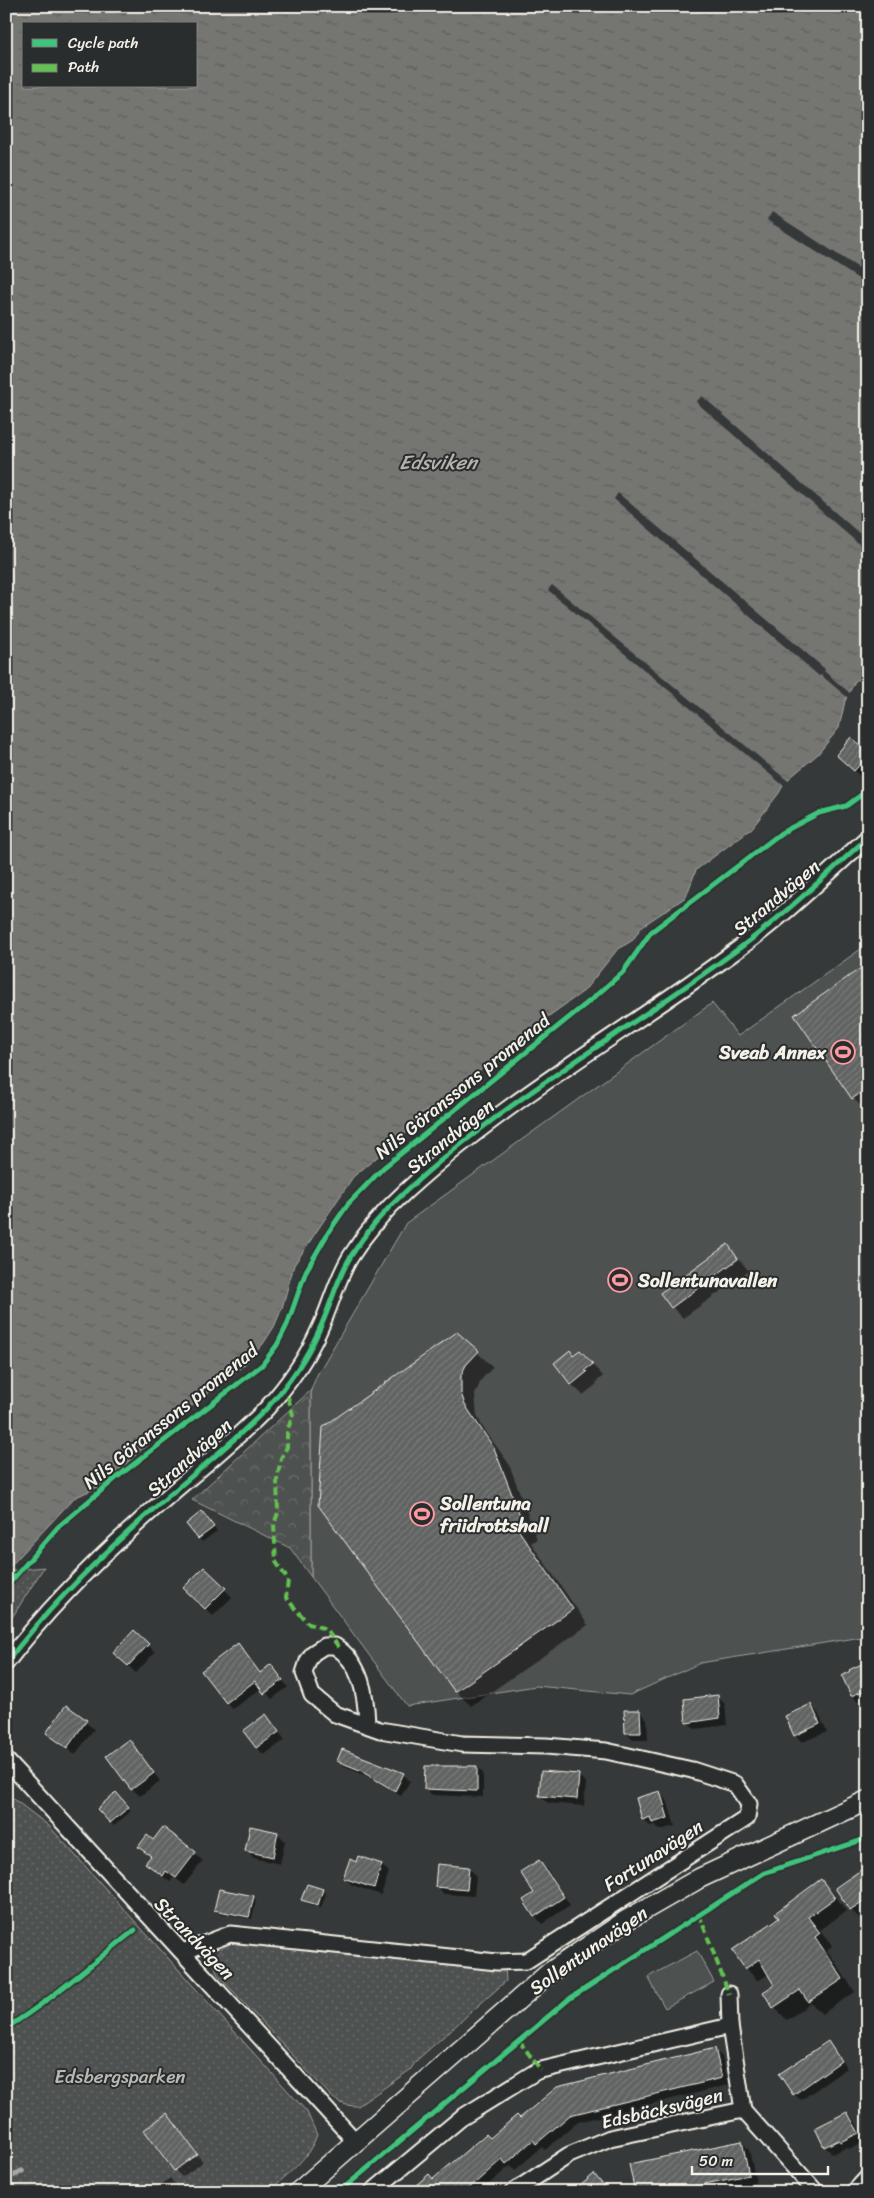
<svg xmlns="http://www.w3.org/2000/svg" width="874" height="2198" font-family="Sriracha,sans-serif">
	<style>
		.green { fill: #4e514f; stroke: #a1a19c }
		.forest { fill: url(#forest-crowns); stroke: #a1a19c }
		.park { fill: url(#park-dots); stroke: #a1a19c }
		.water { fill: url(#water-ripples); stroke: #a8a7a1; fill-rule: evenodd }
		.pier { fill: #363939 }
		.shadow { fill: #0007 }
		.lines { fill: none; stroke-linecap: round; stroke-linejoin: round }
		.stream { stroke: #a8a7a1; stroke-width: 5.5 }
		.building { fill: url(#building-hatch); stroke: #f4f1e8 }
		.minor-casing { stroke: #f4f1e8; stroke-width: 19 }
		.tertiary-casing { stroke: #f4f1e8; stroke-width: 22 }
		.minor { stroke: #2a2d2e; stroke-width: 15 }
		.tertiary { stroke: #2a2d2e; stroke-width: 19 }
		.quiet { stroke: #63c152; stroke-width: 4; stroke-dasharray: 8 4; stroke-linecap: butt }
		.cycleway-casing { stroke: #2a2d2e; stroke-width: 8 }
		.cycleway { stroke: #40c37c; stroke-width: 5 }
		.labels { text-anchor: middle; stroke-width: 4; stroke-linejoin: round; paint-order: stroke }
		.street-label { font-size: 19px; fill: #f4f1e8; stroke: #2a2d2e }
		.poi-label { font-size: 19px; font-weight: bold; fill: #f4f1e8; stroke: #2a2d2e; text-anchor: start }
		.park-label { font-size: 19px; fill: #bab9b2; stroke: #2a2d2e }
		.water-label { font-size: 20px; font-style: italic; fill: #b4b3ad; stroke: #2a2d2e }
	</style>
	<defs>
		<pattern id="forest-crowns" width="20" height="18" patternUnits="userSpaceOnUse" patternTransform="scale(1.25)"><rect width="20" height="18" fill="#4e514f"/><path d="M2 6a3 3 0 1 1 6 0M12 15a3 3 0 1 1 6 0" fill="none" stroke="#686a68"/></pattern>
		<pattern id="park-dots" width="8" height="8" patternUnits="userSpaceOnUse" patternTransform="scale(1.25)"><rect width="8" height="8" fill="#4e514f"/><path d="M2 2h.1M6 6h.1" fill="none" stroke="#686a68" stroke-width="1.8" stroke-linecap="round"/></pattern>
		<pattern id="water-ripples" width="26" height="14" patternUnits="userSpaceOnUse" patternTransform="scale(1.25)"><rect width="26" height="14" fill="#757572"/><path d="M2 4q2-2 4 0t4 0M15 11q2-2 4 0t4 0" fill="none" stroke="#5f5e5c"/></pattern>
		<pattern id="building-hatch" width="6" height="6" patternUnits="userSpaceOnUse" patternTransform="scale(1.25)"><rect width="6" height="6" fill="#616362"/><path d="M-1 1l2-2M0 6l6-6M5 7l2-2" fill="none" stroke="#787a78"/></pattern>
	</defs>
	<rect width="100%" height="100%" fill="#363939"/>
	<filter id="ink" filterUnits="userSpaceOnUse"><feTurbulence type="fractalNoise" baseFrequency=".02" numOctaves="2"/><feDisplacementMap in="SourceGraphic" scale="10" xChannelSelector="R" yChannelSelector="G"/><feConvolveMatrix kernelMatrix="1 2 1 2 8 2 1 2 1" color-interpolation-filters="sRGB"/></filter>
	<g filter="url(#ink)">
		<g class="green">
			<path d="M 868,944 L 868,1636 L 700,1663 L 630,1695 L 536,1686 L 407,1706 L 311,1577 L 311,1390 L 317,1375 L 406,1223 L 712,1003 L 738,1036 Z"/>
			<path d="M 697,1951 L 714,1982 L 665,2008 L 648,1977 Z"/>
		</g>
		<path class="forest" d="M 311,1390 L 311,1577 L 290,1548 L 192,1500 Z"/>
		<g class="park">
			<path d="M 44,1567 L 6,1627 L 6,1571 Z"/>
			<path d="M 6,1793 L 49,1826 L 307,2112 L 317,2135 C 308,2160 287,2175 267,2192 L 6,2192 Z"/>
			<path d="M 241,1941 L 505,1968 L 506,1981 L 417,2060 L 410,2070 L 358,2106 C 346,2106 339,2104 330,2095 L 218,1975 C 208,1955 222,1944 241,1941 Z"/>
		</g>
		<path class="water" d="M 6,6 L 868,6 L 868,675 L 855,681 L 845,701 L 839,728 L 818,754 L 785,782 L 779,793 L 752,828 L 696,870 L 686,897 L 641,927 L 633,940 L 617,950 L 584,991 L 528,1031 L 438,1105 L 420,1114 L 411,1129 L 353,1177 L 294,1265 L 282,1308 L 274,1327 L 263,1344 L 244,1365 L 174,1420 L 128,1462 L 98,1487 L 74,1498 L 6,1571 ZM 24,24 L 196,24 L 196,86 L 24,86 Z"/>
		<g class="pier">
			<path d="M 772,212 L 868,274 L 868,285 L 767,220 Z"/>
			<path d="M 702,396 L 868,541 L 868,552 L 696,402 Z"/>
			<path d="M 618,493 L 825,669 L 824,671 L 851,694 L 848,698 L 821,675 L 819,676 L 614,499 Z"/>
			<path d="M 552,585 L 788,781 L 784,786 L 548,590 Z"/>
		</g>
		<g class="shadow">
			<path d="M 868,754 L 868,772 L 862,778 L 845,762 Z"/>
			<path d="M 868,965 L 868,1113 L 853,1098 Z"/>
			<path d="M 727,1246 L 749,1271 L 683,1318 L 672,1307 Z"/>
			<path d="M 457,1334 L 493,1367 L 481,1380 L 475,1395 L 477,1415 L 482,1426 L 509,1464 L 537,1539 L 531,1543 L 588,1625 L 471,1706 L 456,1691 Z"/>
			<path d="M 570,1352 L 574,1356 L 591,1363 L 603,1376 L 596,1382 L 597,1384 L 583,1395 L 571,1384 Z"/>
			<path d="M 205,1516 L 217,1531 L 202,1542 L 199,1538 Z"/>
			<path d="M 204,1569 L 232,1597 L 213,1616 L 185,1588 Z"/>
			<path d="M 134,1632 L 155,1652 L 136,1673 L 115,1653 Z"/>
			<path d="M 244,1652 L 261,1674 L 271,1666 L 288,1687 L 272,1699 L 262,1688 L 233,1709 L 226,1703 Z"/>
			<path d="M 868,1666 L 868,1699 L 859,1703 L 852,1695 Z"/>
			<path d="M 717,1697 L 725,1704 L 727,1725 L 695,1729 L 688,1722 Z"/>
			<path d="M 811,1706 L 818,1713 L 827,1732 L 802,1742 L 795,1735 Z"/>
			<path d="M 66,1707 L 94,1729 L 75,1755 L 47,1733 Z"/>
			<path d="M 640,1711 L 647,1719 L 648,1740 L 633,1740 L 626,1733 Z"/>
			<path d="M 266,1716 L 285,1740 L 264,1755 L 257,1748 Z"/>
			<path d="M 129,1741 L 160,1781 L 140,1796 L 132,1789 Z"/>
			<path d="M 342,1750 L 403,1774 L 410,1781 L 401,1796 L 369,1777 L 345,1767 L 338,1761 Z"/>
			<path d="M 477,1767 L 483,1773 L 483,1797 L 432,1795 L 425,1788 Z"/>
			<path d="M 578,1775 L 586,1783 L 584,1806 L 548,1803 L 540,1796 Z"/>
			<path d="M 660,1793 L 667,1800 L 675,1826 L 660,1830 L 655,1825 L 650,1826 L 643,1819 Z"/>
			<path d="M 120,1797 L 131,1811 L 114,1826 L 99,1809 Z"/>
			<path d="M 163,1829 L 203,1861 L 184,1885 L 174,1877 L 170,1882 L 154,1870 L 147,1863 L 151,1857 L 140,1846 L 153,1842 Z"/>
			<path d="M 277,1833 L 285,1841 L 280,1864 L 254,1858 L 246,1850 Z"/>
			<path d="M 539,1862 L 547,1869 L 570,1905 L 542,1924 L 535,1916 Z"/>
			<path d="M 381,1865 L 389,1872 L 381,1895 L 352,1885 L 345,1878 Z"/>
			<path d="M 469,1868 L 476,1876 L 474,1896 L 444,1894 L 436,1886 Z"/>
			<path d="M 868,1869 L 868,1926 L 851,1910 L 837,1888 Z"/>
			<path d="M 821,1881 L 834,1894 L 846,1911 L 820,1930 L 832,1946 L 827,1950 L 855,1992 L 822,2014 L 811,2003 L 787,2020 L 774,2007 L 776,1985 L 769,1974 L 758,1981 L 746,1968 L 781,1919 Z"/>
			<path d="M 322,1890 L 326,1894 L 321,1908 L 306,1903 L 303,1899 Z"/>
			<path d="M 253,1897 L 256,1900 L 252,1919 L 219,1913 L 216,1909 Z"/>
			<path d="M 828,2043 L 847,2068 L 801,2100 L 794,2094 Z"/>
			<path d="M 715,2050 L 722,2057 L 729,2085 L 578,2122 L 545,2150 L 542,2147 L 515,2170 L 510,2166 L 480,2192 L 410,2192 L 434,2181 L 490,2140 Z"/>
			<path d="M 847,2113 L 855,2121 L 865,2141 L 849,2149 L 847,2147 L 833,2154 L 825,2147 L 816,2129 Z"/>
			<path d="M 167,2115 L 203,2162 L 182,2177 L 175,2170 Z"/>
			<path d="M 742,2142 L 749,2150 L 756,2182 L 707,2192 L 636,2192 Z"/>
			<path d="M 170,2178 L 182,2192 L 150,2192 Z"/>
		</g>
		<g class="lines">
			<path class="stream" d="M 6,2179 L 22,2171"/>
		</g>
		<g class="building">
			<path d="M 851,737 L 868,753 L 868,756 L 854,771 L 836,755 Z"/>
			<path d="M 868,963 L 868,1088 L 852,1099 L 794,1015 Z"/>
			<path d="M 728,1244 L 738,1259 L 671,1308 L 660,1293 Z"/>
			<path d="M 457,1332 L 479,1351 L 466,1365 L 461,1375 L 461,1393 L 465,1405 L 494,1448 L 523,1523 L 517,1528 L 573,1609 L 455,1692 L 318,1505 L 323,1427 Z"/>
			<path d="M 570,1350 L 573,1355 L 580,1350 L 593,1364 L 585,1370 L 587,1372 L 571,1385 L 554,1363 Z"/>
			<path d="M 202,1511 L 214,1527 L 198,1539 L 186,1524 Z"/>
			<path d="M 204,1567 L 226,1588 L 205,1609 L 183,1588 Z"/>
			<path d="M 134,1630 L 149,1644 L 128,1666 L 113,1653 Z"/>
			<path d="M 238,1643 L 260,1673 L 271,1664 L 283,1680 L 264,1694 L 255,1681 L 226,1703 L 201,1671 Z"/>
			<path d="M 868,1661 L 868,1689 L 851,1696 L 842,1676 L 850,1671 L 849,1670 Z"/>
			<path d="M 718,1695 L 720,1718 L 686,1723 L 684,1699 Z"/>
			<path d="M 811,1704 L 820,1724 L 794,1736 L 785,1716 Z"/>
			<path d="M 66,1705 L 87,1720 L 67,1748 L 46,1733 Z"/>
			<path d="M 624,1710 L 640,1710 L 641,1733 L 625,1733 Z"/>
			<path d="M 266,1714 L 279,1732 L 256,1748 L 243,1731 Z"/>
			<path d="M 129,1739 L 154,1773 L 131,1790 L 106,1756 Z"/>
			<path d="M 342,1749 L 404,1773 L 395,1791 L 364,1773 L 365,1772 L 337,1761 Z"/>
			<path d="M 425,1766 L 477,1766 L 477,1791 L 424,1789 Z"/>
			<path d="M 541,1771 L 579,1774 L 577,1799 L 539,1796 Z"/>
			<path d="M 660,1791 L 668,1818 L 652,1823 L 650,1817 L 642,1820 L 636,1798 Z"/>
			<path d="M 116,1792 L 129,1807 L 110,1823 L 97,1809 Z"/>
			<path d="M 250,1826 L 278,1832 L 273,1857 L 245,1851 Z"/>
			<path d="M 163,1827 L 196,1852 L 176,1878 L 166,1871 L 163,1876 L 145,1863 L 151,1856 L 138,1847 L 147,1835 L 153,1840 Z"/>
			<path d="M 358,1856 L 382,1864 L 374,1888 L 343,1878 L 350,1859 L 356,1862 Z"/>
			<path d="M 539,1860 L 564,1897 L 534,1917 L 523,1900 L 534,1893 L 520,1872 Z"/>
			<path d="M 437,1864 L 469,1867 L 467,1890 L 435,1887 Z"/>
			<path d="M 868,1865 L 868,1898 L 850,1910 L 835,1888 Z"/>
			<path d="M 821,1879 L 835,1898 L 808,1917 L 820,1933 L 815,1937 L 843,1979 L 808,2002 L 800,1990 L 773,2008 L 763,1992 L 774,1985 L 759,1959 L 745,1969 L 732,1950 L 779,1918 L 775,1913 Z"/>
			<path d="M 307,1884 L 323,1889 L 318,1905 L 301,1900 Z"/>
			<path d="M 219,1889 L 254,1896 L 249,1917 L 214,1910 Z"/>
			<path d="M 828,2041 L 841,2061 L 793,2095 L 779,2074 Z"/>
			<path d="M 715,2048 L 722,2078 L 570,2115 L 536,2144 L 533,2140 L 506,2164 L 502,2159 L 465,2192 L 408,2192 L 429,2174 L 433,2179 L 486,2134 L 490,2138 L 517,2115 L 520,2118 L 557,2087 Z"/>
			<path d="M 847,2112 L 859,2133 L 840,2142 L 839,2140 L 824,2147 L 815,2128 Z"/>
			<path d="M 167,2113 L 197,2154 L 174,2171 L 144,2130 Z"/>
			<path d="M 742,2141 L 749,2175 L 665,2192 L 635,2192 L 629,2164 Z"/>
			<path d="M 594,2174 L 609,2192 L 573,2192 Z"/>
		</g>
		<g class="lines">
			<g class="minor-casing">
				<g id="minor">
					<path d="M 6,1663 C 45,1612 91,1565 139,1522 C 180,1484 227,1449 266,1409 C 288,1385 307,1358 320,1328 C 331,1305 337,1278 351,1256 C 366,1232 385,1210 406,1191 C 504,1101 622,1034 730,955 C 779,920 823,878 868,837"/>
					<path d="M 6,1760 C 122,1888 240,2014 356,2142"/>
					<path d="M 183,1952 L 230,1934 L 497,1962 L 526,1961 L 747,1818 L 749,1804 L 735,1784 L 692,1770 L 606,1751 L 546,1746 L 462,1744 L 380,1730 L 335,1714 L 312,1695 L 304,1673 L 308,1661 L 313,1653 L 324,1646 L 335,1646 C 361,1663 366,1694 367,1724"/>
					<path d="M 729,1994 L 730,2026 L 743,2110"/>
					<path d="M 372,2192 L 461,2118 L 537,2071 L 730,2026"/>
					<path d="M 513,2192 L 569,2155 L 610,2138 L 743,2110 L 816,2192"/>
					<path d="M 854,2192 L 868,2177"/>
				</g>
			</g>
			<g class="tertiary-casing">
				<path id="tertiary" d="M 298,2192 L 550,1972 L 625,1921 L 700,1878 L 868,1800"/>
			</g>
			<use href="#minor" class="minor"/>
			<use href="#tertiary" class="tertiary"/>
			<g class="quiet">
				<path d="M 288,1397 L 293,1415 L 287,1431 L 287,1447 L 281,1458 L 277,1479 L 278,1513 L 274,1524 L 276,1562 L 288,1580 L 286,1598 L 309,1624 L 326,1629 L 340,1649"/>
				<path d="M 699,1914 L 729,1994"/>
				<path d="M 519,2041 L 541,2070"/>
			</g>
			<g class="cycleway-casing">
				<g id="cycleway">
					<path d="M 6,1587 L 58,1527 L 116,1478 L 262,1365 L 277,1345 L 287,1325 L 306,1271 L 328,1233 L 348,1204 L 383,1168 L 592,999 L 623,972 L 651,932 L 781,833 L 819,813 L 846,806 L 868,790"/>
					<path d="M 6,1663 C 45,1612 91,1565 139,1522 C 180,1484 227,1449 266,1409 C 288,1385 307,1358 320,1328 C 331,1305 337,1278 351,1256 C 366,1232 385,1210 406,1191 C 504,1101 622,1034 730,955 C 779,920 823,878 868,837"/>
					<path d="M 6,2028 C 53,1999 92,1963 135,1930"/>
					<path d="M 339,2192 L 569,1999 L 764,1873 L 868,1838"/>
				</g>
			</g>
			<use href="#cycleway" class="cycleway"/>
		</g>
	</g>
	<defs>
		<g id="stadium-ring" transform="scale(1.25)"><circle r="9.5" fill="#2a2d2e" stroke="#ff9aa2" stroke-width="1.5"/><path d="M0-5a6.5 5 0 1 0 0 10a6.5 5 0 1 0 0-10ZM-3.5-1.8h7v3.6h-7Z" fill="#ff9aa2"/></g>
	</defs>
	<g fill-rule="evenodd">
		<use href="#stadium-ring" x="843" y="1052"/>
		<use href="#stadium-ring" x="620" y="1280"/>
		<use href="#stadium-ring" x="422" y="1514"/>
	</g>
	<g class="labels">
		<g class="street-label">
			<text transform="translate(776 897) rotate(-40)" y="7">Strandvägen</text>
			<text transform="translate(462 1086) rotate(-39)" y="7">Nils Göranssons promenad</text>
			<text transform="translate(450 1136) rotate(-39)" y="7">Strandvägen</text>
			<text transform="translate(170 1416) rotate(-39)" y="7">Nils Göranssons promenad</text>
			<text transform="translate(189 1457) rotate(-42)" y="7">Strandvägen</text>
			<text transform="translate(653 1855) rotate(-33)" y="7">Fortunavägen</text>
			<text transform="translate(195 1938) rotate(46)" y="7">Strandvägen</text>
			<text transform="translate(588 1950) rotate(-35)" y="7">Sollentunavägen</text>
			<text transform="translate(662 2108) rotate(-13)" y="7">Edsbäcksvägen</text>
		</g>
		<g class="poi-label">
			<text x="826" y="1059" text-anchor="end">Sveab Annex</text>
			<text x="638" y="1287">Sollentunavallen</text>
			<text x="440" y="1510">Sollentuna<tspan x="440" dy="22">friidrottshall</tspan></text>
		</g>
		<g class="park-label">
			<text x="120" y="2083">Edsbergsparken</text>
		</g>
		<g class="water-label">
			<text x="438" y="469">Edsviken</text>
		</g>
	</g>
	<rect width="874" height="2198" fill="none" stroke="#2a2d2e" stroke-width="25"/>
	<rect x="12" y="12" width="849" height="2173" fill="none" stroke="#f4f1e8" stroke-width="2" filter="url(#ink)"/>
	<rect x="22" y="22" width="175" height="65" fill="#2a2d2e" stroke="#7b7b78"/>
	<rect x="32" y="39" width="25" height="8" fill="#40c37c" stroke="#7b7b78"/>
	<text x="68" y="48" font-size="15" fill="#f4f1e8">Cycle path</text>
	<rect x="32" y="64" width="25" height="8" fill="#63c152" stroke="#7b7b78"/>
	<text x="68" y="72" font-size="15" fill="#f4f1e8">Path</text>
	<path d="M692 2166v8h136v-8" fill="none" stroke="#f4f1e8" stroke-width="2.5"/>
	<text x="699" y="2166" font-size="15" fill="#f4f1e8" stroke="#2a2d2e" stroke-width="4" paint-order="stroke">50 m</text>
</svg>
